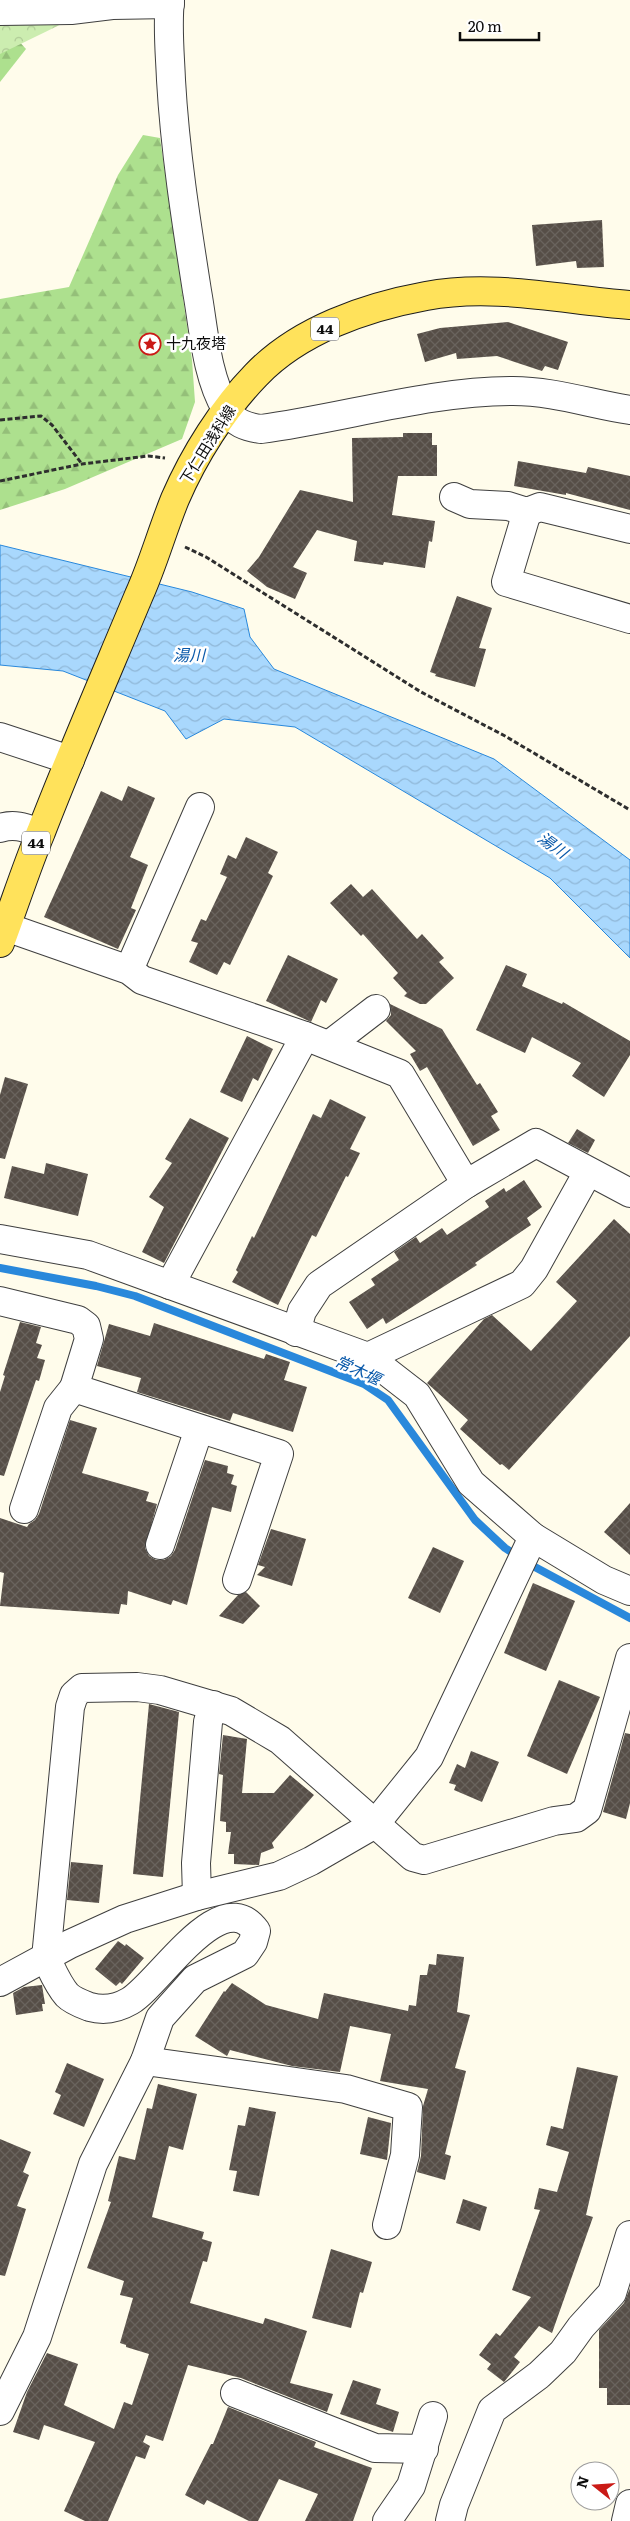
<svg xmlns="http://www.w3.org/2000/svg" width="630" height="2521" font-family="Literata,'Noto Sans JP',serif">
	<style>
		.forest { fill: url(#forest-firs) }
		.park { fill: url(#park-crowns) }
		.water { fill: url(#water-waves); stroke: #2988db }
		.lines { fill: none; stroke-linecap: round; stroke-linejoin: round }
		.stream { stroke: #2988db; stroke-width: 8 }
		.building { fill: url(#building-cross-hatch) }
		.minor-casing { stroke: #3f3f3f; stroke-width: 30 }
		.major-casing { stroke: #1d1d1d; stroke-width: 30 }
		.path { stroke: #2e2e2e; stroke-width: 3; stroke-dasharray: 5 2.5; stroke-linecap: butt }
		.minor { stroke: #fff; stroke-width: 28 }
		.major { stroke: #ffe25b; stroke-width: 28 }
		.labels { text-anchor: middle; stroke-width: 5; stroke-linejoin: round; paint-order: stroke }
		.shield { fill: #fff; stroke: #555; stroke-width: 1 }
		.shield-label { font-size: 14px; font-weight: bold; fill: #0c0c0c }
		.poi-label { font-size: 15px; fill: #0c0c0c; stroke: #fff; text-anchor: start }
		.street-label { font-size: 15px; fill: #0c0c0c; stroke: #fff }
		.water-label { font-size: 16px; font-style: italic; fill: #0959aa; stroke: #fff }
	</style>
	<defs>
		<pattern id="forest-firs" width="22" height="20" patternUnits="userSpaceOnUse" patternTransform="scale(1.25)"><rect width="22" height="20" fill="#ade08e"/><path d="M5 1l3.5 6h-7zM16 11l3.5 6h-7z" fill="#94bf79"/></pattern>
		<pattern id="park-crowns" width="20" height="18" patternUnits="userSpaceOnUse" patternTransform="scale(1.25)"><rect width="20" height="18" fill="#ccedb0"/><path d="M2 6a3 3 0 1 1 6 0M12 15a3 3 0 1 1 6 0" fill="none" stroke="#aeca96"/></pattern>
		<pattern id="water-waves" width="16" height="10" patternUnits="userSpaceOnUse" patternTransform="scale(1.25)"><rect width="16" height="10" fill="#a9d8fd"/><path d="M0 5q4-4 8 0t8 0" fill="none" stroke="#90b8d8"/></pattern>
		<pattern id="building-cross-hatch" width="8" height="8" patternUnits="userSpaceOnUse" patternTransform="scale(1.25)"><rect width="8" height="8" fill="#564e47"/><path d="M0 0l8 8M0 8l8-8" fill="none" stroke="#69635d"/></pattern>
	</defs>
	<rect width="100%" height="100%" fill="#fffceb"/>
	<g class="forest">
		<path d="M 8,29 L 26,49 L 0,82 L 0,30 Z"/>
		<path d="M 143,135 L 160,138 L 192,360 L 195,402 L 182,439 L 65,489 L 0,510 L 0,299 L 69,287 L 118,175 Z"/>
	</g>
	<path class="park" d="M 0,0 L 111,0 L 0,54 Z"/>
	<path class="water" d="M 0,545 L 192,592 L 244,609 L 250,637 L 274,669 L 494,759 L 630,860 L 630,958 L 550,878 L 295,727 L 224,719 L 186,739 L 165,711 L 63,671 L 0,665 Z"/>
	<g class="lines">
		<path class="stream" d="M 0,1268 L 96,1286 L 135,1296 L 364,1384 L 388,1400 L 475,1520 L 505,1548 L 533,1566 L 630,1618"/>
	</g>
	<g class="building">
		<path d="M 602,220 L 604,267 L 577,268 L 576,261 L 536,266 L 532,225 Z"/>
		<path d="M 508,322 L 568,342 L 558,370 L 545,366 L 542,371 L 497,356 L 457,359 L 456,353 L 425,362 L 417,334 L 440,328 Z"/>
		<path d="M 403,433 L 432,433 L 432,445 L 437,445 L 437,476 L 398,476 L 392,515 L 435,521 L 432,542 L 429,541 L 425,568 L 384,562 L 383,565 L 354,561 L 357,541 L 317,530 L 293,567 L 307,573 L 295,599 L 267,587 L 247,571 L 259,557 L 300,490 L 353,502 L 352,438 L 403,437 Z"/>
		<path d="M 518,461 L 586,473 L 588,467 L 630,476 L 630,510 L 566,493 L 566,495 L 514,486 Z"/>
		<path d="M 457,596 L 492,608 L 479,648 L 486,649 L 475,687 L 435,676 L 436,674 L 430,672 Z"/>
		<path d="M 128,786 L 155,798 L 130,857 L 148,865 L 131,908 L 136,910 L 118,949 L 44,917 L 101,791 L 122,801 Z"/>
		<path d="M 246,837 L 278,852 L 268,873 L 273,876 L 230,965 L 224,962 L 217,975 L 189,962 L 198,943 L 191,941 L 201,919 L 206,921 L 227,877 L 220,874 L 228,855 L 236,859 Z"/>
		<path d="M 351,884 L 363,897 L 372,889 L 417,939 L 422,934 L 444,958 L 439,962 L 454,978 L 426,1004 L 420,1004 L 404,996 L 407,993 L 393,978 L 398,973 L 363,934 L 361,936 L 330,903 Z"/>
		<path d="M 288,955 L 338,979 L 326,1003 L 321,1000 L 311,1022 L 266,1001 Z"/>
		<path d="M 506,965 L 527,974 L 522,986 L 562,1004 L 563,1002 L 630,1041 L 630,1055 L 604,1097 L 572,1076 L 581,1063 L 532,1037 L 525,1053 L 476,1030 Z"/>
		<path d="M 390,1004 L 442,1029 L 477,1085 L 480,1083 L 498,1112 L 491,1116 L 500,1130 L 473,1146 L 427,1067 L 420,1071 L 410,1054 L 416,1051 L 386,1021 L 391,1015 Z"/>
		<path d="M 247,1036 L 273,1049 L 258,1081 L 253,1078 L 242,1102 L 220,1092 Z"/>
		<path d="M 5,1077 L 28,1084 L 5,1159 L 0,1158 L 0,1095 Z"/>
		<path d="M 330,1099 L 366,1117 L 350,1149 L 360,1153 L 348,1177 L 346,1176 L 316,1237 L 312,1235 L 278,1305 L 232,1282 L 238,1272 L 236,1270 L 252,1236 L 254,1238 L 313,1114 L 321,1118 Z"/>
		<path d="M 190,1118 L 229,1138 L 164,1263 L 142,1252 L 164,1207 L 149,1197 L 172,1163 L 165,1159 Z"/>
		<path d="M 577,1129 L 595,1140 L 588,1153 L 568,1143 Z"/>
		<path d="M 46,1163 L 88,1174 L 78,1216 L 4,1198 L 12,1166 L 44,1174 Z"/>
		<path d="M 524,1180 L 542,1207 L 527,1218 L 531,1225 L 475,1263 L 477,1265 L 386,1324 L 383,1318 L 367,1329 L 349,1302 L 375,1285 L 371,1279 L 399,1260 L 394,1252 L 416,1237 L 420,1243 L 442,1228 L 447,1235 L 489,1207 L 485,1201 L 504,1188 L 506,1192 Z"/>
		<path d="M 614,1219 L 630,1234 L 630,1336 L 509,1470 L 502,1464 L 500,1465 L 460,1429 L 468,1420 L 427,1383 L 484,1319 L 492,1315 L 531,1351 L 577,1301 L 556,1282 Z"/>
		<path d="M 20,1322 L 41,1327 L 36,1343 L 42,1345 L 37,1358 L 45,1360 L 39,1381 L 36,1380 L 4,1476 L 0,1475 L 0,1392 L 5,1376 L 3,1375 Z"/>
		<path d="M 154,1323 L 264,1359 L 266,1354 L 290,1362 L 284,1380 L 307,1387 L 293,1432 L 233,1413 L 230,1421 L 137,1392 L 141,1378 L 97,1366 L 109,1324 L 150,1336 Z"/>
		<path d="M 70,1420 L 97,1428 L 82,1473 L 149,1492 L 146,1501 L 157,1504 L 145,1548 L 149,1556 L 156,1560 L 164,1560 L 171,1556 L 175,1550 L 205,1460 L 228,1466 L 227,1473 L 234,1475 L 231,1484 L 237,1486 L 231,1512 L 212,1507 L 187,1605 L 173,1600 L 171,1605 L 128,1591 L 127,1605 L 121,1604 L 119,1614 L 0,1606 L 4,1573 L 0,1572 L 0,1518 L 27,1527 L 29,1524 L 35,1520 L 39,1514 Z"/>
		<path d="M 630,1503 L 630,1555 L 604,1532 Z"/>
		<path d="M 271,1529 L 306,1539 L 292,1586 L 257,1575 L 265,1567 L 258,1565 Z"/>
		<path d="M 433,1547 L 464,1561 L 440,1613 L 408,1598 Z"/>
		<path d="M 533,1583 L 575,1601 L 546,1671 L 504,1653 Z"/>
		<path d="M 246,1592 L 260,1606 L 243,1624 L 219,1616 L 238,1595 Z"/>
		<path d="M 559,1680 L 600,1697 L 567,1774 L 527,1756 Z"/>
		<path d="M 149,1704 L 179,1712 L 163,1877 L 133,1874 Z"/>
		<path d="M 625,1733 L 630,1734 L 630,1803 L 626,1819 L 603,1812 Z"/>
		<path d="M 223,1735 L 247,1739 L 242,1793 L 274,1793 L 290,1775 L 314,1795 L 272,1843 L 274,1848 L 261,1853 L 259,1865 L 234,1864 L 234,1854 L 228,1854 L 231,1832 L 226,1832 L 226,1822 L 220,1821 L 223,1775 L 219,1774 Z"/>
		<path d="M 471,1751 L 499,1762 L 482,1802 L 454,1790 L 456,1785 L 449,1783 L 457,1764 L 465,1768 Z"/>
		<path d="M 71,1862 L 103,1865 L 99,1903 L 67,1900 Z"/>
		<path d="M 118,1941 L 125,1946 L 126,1944 L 144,1958 L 122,1984 L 120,1982 L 116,1986 L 95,1969 Z"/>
		<path d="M 437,1954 L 464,1957 L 457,2012 L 470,2015 L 455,2068 L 466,2071 L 445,2154 L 451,2156 L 445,2180 L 417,2172 L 421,2156 L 423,2106 L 428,2089 L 380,2081 L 391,2034 L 350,2026 L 340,2072 L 292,2066 L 230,2050 L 227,2056 L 195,2036 L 224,1991 L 225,1992 L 232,1983 L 266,2005 L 318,2019 L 324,1993 L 408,2011 L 409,2005 L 416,2006 L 420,1975 L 427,1975 L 429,1964 L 436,1965 Z"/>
		<path d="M 42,1985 L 45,2004 L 42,2004 L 43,2011 L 16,2015 L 13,1993 L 24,1987 Z"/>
		<path d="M 67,2063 L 104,2079 L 84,2127 L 53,2114 L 61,2095 L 55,2092 Z"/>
		<path d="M 577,2067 L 618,2076 L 586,2215 L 593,2217 L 552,2333 L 539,2326 L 514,2357 L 520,2362 L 504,2382 L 487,2369 L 491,2364 L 479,2355 L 496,2333 L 500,2336 L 531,2297 L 512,2290 L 540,2210 L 534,2209 L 539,2188 L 557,2192 L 569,2152 L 546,2145 L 551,2126 L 563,2129 Z"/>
		<path d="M 158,2084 L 197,2094 L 183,2150 L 169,2146 L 152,2217 L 204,2232 L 202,2239 L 212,2242 L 207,2262 L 203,2261 L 190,2303 L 263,2324 L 265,2318 L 307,2331 L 290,2383 L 333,2394 L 327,2412 L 241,2378 L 188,2365 L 163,2441 L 146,2435 L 143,2442 L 150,2446 L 145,2459 L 136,2456 L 108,2521 L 85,2521 L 64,2511 L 95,2442 L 44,2425 L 39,2440 L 13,2432 L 27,2392 L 47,2353 L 78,2364 L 64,2405 L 114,2429 L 124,2402 L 132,2405 L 149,2354 L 126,2347 L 126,2345 L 120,2343 L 133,2298 L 120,2295 L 124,2281 L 87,2268 L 111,2202 L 108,2201 L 119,2156 L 135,2160 L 147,2108 L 152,2109 Z"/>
		<path d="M 249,2107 L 276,2112 L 259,2196 L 233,2191 L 237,2171 L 229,2170 L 238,2125 L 245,2126 Z"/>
		<path d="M 368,2117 L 391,2123 L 387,2160 L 360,2154 Z"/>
		<path d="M 0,2139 L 31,2152 L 23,2172 L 29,2175 L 17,2206 L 26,2209 L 5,2276 L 0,2275 Z"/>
		<path d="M 463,2199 L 487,2207 L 480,2231 L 456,2223 Z"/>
		<path d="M 331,2249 L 372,2262 L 363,2293 L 360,2292 L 351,2328 L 312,2318 Z"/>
		<path d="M 630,2288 L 630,2405 L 607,2405 L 607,2388 L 599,2388 L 599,2330 L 624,2303 Z"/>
		<path d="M 353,2380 L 381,2389 L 376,2404 L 399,2412 L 393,2432 L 340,2414 Z"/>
		<path d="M 228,2407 L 316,2442 L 314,2447 L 372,2468 L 353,2521 L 305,2521 L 318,2494 L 279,2479 L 258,2521 L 249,2521 L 207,2500 L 204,2505 L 185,2495 L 211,2444 L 213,2444 Z"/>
	</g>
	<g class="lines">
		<g class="minor-casing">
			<g id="minor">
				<path d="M 170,0 C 167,26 170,54 171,80 C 175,151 186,221 197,291 C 204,330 206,375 226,409 C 234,423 246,427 261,429 C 344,418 429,391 513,391 C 553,391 591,404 630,410"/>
				<path d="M 0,11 L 71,10 L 112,5 L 170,4"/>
				<path d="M 454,497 L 470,504 L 508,506 L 527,512 L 540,507 L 630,529"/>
				<path d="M 527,512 L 506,582 L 630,619"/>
				<path d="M 0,737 L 70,760"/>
				<path d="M 0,828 C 15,823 26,828 40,833"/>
				<path d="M 6,927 L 129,970 L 142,980 L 305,1036 L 400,1074 L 466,1184"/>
				<path d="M 129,970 L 200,807"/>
				<path d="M 329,1045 L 376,1009"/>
				<path d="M 0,1239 L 88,1255 L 368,1357 L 417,1395 L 471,1483 L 533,1537 L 604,1580 L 630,1591"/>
				<path d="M 170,1285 L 305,1036"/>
				<path d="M 0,1301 L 78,1320 L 86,1326 L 89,1339 L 74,1388 L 279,1454 L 237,1580"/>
				<path d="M 296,1332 L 302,1311 L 319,1285 L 466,1184 L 536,1143 L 630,1193"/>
				<path d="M 368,1357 L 522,1284 L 534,1269 L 588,1172"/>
				<path d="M 24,1509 L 58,1408 L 74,1388"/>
				<path d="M 160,1545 L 199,1429"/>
				<path d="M 197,1896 L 196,1863 L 208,1722 L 213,1705"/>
				<path d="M 0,1982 L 70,1944 L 125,1919 L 197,1896 L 279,1876 L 311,1861 L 375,1824 L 429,1757 L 533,1537"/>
				<path d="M 145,2061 L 346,2089 L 408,2107 L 405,2155 L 387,2225"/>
				<path d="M 235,2393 L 375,2448 L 424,2449"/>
				<path d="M 0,2411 L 37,2337 L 93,2164 L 145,2061 L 160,2018 L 195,1979 L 245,1954 L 253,1942 L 256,1931 C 221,1882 160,1983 130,2001 C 118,2008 104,2011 90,2007 C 82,2004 73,2001 67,1995 C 58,1985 52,1970 46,1958 L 70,1707 L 74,1695 L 82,1688 L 137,1687 L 160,1690 L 231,1711 L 280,1740 L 413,1857 L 424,1860 L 554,1821 L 576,1818 L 587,1810 L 630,1658"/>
				<path d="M 387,2521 L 411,2486 L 433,2416"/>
				<path d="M 450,2521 L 454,2505 L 492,2410 L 539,2375 L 563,2352 L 581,2327 L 612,2293 L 630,2235"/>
				<path d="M 626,2521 L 630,2504"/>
			</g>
		</g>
		<g class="major-casing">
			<path id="major" d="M 0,943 C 14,906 26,868 41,832 C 72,752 106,674 139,595 C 153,564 162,531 175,499 C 194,455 223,409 256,375 C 299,330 366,307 426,296 C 493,283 563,300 630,305"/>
		</g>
		<g class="path">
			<path d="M 0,420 L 41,416 L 52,425 L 82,464"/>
			<path d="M 0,481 L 82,464 L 148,456 L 165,458"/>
			<path d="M 185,547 L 206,557 L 421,692 L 505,736 L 630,810"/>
		</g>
		<use href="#minor" class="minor"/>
		<use href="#major" class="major"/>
	</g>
	<defs>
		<g id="sight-ring" transform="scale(1.125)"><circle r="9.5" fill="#fff" stroke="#ca1a16" stroke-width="1.5"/><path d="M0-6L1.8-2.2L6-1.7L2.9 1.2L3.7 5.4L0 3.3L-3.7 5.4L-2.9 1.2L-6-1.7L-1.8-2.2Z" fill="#ca1a16"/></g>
	</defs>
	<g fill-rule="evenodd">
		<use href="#sight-ring" x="150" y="344"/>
	</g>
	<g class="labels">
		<g class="shield">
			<rect x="311" y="317.5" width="28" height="23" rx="4"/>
			<rect x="22" y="831.5" width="28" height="23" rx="4"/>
		</g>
		<g class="shield-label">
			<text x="325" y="334">44</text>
			<text x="36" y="848">44</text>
		</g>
		<g class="poi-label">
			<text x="166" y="349">十九夜塔</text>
		</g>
		<g class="street-label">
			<text transform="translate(208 445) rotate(-58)" y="5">下仁田浅科線</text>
		</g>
		<g class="water-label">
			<text x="189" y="661">湯川</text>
			<text transform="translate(553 845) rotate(36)" y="6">湯川</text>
			<text transform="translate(358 1370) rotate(25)" y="6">常木堰</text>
		</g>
	</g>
	<g transform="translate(595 2486) rotate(287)"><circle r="24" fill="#ffffff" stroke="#9e9e9e"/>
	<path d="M0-4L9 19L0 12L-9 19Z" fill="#ca1a16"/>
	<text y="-8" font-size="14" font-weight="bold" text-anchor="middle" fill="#0c0c0c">N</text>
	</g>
	<path d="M460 32v8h79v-8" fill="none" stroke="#0c0c0c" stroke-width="2.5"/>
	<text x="468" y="32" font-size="15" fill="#0c0c0c" stroke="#ffffff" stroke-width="4" paint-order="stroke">20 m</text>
</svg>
